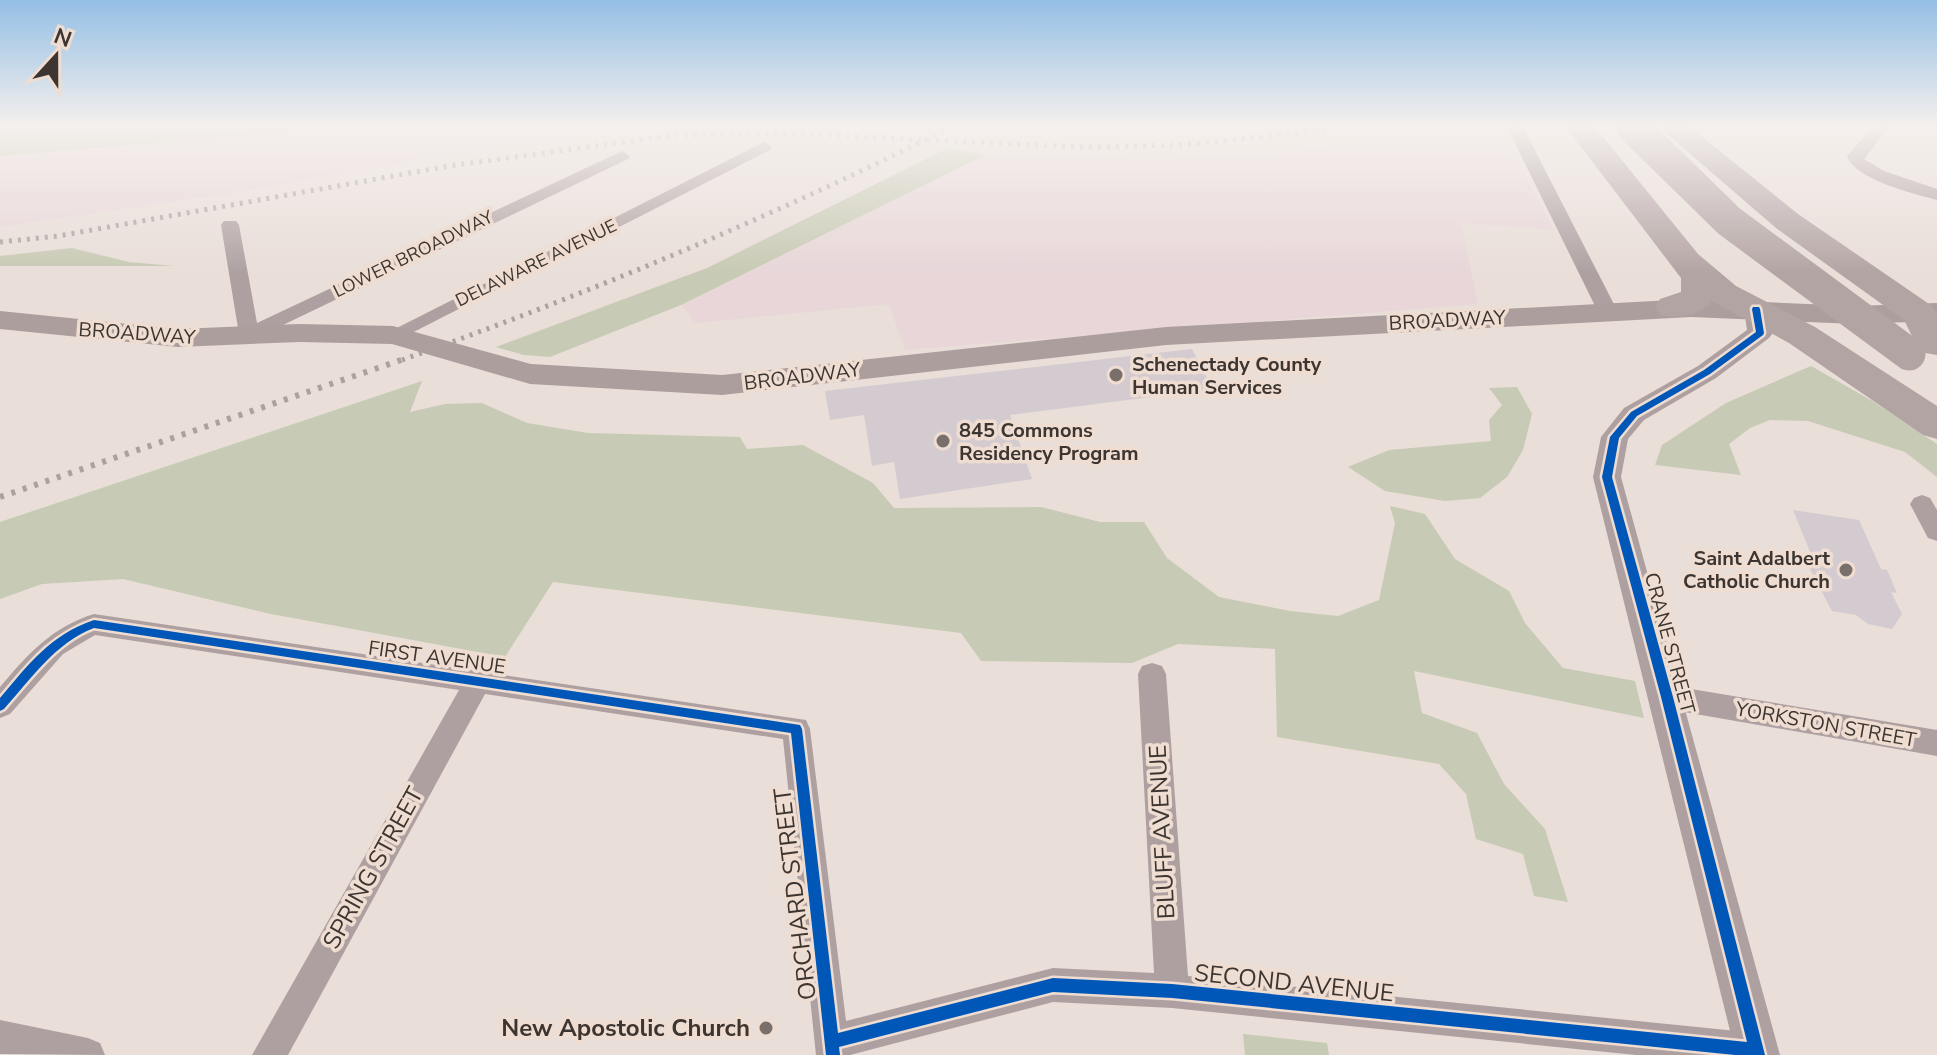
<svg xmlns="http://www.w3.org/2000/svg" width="1937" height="1055" font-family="'Nunito Sans',sans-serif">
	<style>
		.industrial { fill: #e8d6d9 }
		.green { fill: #c7cab4 }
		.building { fill: #d3cbd0 }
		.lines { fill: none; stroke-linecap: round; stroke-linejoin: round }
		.minor { fill: #aea0a1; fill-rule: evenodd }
		.tertiary { fill: #aea0a1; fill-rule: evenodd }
		.secondary { fill: #ad9e9e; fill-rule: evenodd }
		.motorway { fill: #b3a4a4; fill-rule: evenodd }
		.rail-far1 { stroke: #aba19f; stroke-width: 5; stroke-dasharray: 3 6; stroke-linecap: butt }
		.rail { stroke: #aba19f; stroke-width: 6; stroke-dasharray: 4 8; stroke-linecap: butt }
		.motorway-bridge { stroke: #b3a4a4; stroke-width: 33 }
		.cycleway-casing { stroke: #efddd2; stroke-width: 5 }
		.cycleway { fill: #0057b8; fill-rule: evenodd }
		.poi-dot { fill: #79706b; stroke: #efddd2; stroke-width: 3 }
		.labels { text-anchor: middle; stroke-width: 7; stroke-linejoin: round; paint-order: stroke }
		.far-street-label { font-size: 18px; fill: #3c3531; stroke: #efddd2 }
		.street-label { font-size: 20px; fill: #3c3531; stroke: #efddd2 }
		.poi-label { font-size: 20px; font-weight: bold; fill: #3c3531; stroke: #efddd2; text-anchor: start }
		.near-street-label { font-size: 24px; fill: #3c3531; stroke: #efddd2 }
		.near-poi-label { font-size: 24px; font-weight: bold; fill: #3c3531; stroke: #efddd2; text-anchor: end }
	</style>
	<rect width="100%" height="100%" fill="#e9ded8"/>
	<g class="industrial">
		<path d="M 0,127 L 747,127 L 676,129 L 497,146 L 233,193 L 0,227 Z"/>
		<path d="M 1451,127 L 1499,127 L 1554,230 L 1461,223 L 1478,304 L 905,350 L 889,304 L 696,323 L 681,305 L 985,155 L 1156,160 L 1275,154 L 1392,137 L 1409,141 Z"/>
	</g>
	<g class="green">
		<path d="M 0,127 L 346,127 L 0,156 Z"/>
		<path d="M 948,148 L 985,155 L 681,305 L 550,357 L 524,355 L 496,347 L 707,268 Z"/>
		<path d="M 72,248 L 129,262 L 174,266 L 0,266 L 0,256 Z"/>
		<path d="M 1811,366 L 1874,402 L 1937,444 L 1937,477 L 1905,452 L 1808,421 L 1770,420 L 1750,428 L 1729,444 L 1741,475 L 1655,465 L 1662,445 L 1726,403 Z"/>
		<path d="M 422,381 L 410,412 L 445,404 L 482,403 L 527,423 L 588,433 L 740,437 L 747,449 L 803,445 L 873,483 L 894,508 L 1041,507 L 1100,522 L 1144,522 L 1167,558 L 1219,597 L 1290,611 L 1338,616 L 1379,600 L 1395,523 L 1390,506 L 1425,514 L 1455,559 L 1509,591 L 1525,623 L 1563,668 L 1635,681 L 1644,718 L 1414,671 L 1422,713 L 1477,733 L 1504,784 L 1545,829 L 1568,902 L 1534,896 L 1523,854 L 1476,839 L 1466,794 L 1439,764 L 1277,737 L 1275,649 L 1178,644 L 1132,663 L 981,661 L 961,633 L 553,582 L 505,657 L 271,614 L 123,579 L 42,584 L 0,599 L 0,522 Z"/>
		<path d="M 1517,387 L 1532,414 L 1523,450 L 1507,477 L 1480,498 L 1445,501 L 1385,491 L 1348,467 L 1389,450 L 1491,441 L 1489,420 L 1502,405 L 1489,388 Z"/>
		<path d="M 1243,1034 L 1327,1043 L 1329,1055 L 1245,1055 Z"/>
	</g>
	<g class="building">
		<path d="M 1192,349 L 1213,389 L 1010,415 L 1032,479 L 900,499 L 894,462 L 872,466 L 864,415 L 830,420 L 825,391 Z"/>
		<path d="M 1793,510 L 1859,520 L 1881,569 L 1887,570 L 1897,593 L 1891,592 L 1902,614 L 1892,629 L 1868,624 L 1856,615 L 1832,611 L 1804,558 L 1813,559 Z"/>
	</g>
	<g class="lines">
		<g class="minor">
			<path d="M 1507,127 L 1523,127 L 1619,314 L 1616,318 L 1602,318 L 1599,314 Z"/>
			<path d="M 1873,127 L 1889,127 L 1864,159 L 1884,171 L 1937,189 L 1937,200 C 1914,194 1854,179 1847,156 Z"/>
			<path d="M 764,142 L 772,147 L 770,150 L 400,339 L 386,339 L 383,335 Z"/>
			<path d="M 622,151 L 630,156 L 628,159 L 256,338 L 249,340 L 239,334 L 221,225 L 224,221 L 236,221 L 239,225 L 257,323 Z"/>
			<path d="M 1922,495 L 1930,498 L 1937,510 L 1937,541 L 1928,538 L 1910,504 L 1914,498 Z"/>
			<path d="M 94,614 L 806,720 L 810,729 L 846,1021 L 1053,968 L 1154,973 L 1138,674 L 1142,666 L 1152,663 L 1162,666 L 1166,674 L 1188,976 L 1757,1033 L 1769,1038 L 1774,1050 L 1772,1055 L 1636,1055 L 1172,1008 L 1053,1002 L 850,1055 L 816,1055 L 783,739 L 485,694 L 288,1055 L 252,1055 L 459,690 L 95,635 L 63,654 L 10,714 L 0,718 L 0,687 C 28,654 52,627 94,614 Z"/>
			<path d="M 1667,685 L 1937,730 L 1937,756 L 1667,709 L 1657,705 L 1653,697 L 1657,689 Z"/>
			<path d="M 0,1020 L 88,1038 L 100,1043 L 105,1055 L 0,1054 Z"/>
		</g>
		<path class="tertiary" d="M 1756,302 L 1768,309 L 1773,333 L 1769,338 L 1716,378 L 1644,420 L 1628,439 L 1621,477 L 1780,1055 L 1736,1055 L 1593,477 L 1601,437 L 1624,408 L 1698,366 L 1747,330 L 1744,309 Z"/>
		<path class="secondary" d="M 1691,299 L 1855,306 L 1937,303 L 1937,321 L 1855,324 L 1691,317 L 1166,345 L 722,395 L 530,384 L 392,344 L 299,342 L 178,347 L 0,329 L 0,311 L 178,329 L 299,324 L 393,326 L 531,364 L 722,375 L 1166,327 Z"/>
		<g class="motorway">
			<path d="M 1566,127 L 1595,127 L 1698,254 L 1736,286 L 1815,327 L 1937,406 L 1937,439 L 1923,435 L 1789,343 L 1712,301 C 1702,315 1676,319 1660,315 L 1655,307 L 1660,299 L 1681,292 L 1681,278 Z"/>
			<path d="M 1659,127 L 1690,127 L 1798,214 L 1932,306 L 1937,314 L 1937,355 L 1920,352 L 1904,320 L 1776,228 Z"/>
		</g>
		<g class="rail-far1">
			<path d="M 0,242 L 58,236 L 449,166 L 668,136 L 780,133 L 1081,147 L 1182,145 L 1356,127"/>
			<path d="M 402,360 C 590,293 772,217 951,127"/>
		</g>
		<path class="rail" d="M 0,497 L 407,358"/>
		<path class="motorway-bridge" d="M 1633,127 L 1729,221 L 1909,354"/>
		<g class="cycleway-casing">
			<path id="cycleway" d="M 1753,307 L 1759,307 L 1760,309 L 1764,333 L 1763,335 L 1710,374 L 1637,416 L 1619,438 L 1612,477 L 1673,697 L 1765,1055 L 1735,1055 L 1172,998 L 1053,992 L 839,1047 L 840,1055 L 826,1055 L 791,733 L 94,628 C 55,643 31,679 4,709 L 0,711 L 0,698 C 29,664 50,635 94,620 L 800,725 L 802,729 L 838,1033 L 1053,978 L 1172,984 L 1747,1042 L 1661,697 L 1602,477 L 1610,437 L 1631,412 L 1704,370 L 1756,332 L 1752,309 Z"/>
		</g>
		<use href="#cycleway" class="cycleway"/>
	</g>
	<linearGradient id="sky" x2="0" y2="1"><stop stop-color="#94bfe5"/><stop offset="0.46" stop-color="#f5f0ed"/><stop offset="1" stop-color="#f5f0ed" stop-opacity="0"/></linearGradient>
	<rect width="1937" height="274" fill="url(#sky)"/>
	<g class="poi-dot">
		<circle cx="1116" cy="375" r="8"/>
		<circle cx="943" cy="441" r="8"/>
		<circle cx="1846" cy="570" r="8"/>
		<circle cx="766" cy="1028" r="8"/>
	</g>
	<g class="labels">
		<g class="far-street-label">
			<text transform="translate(413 254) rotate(-26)" y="6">LOWER BROADWAY</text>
			<text transform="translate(536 263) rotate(-26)" y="6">DELAWARE AVENUE</text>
		</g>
		<g class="street-label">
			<text transform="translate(1447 320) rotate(-3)" y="7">BROADWAY</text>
			<text transform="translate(137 333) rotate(4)" y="7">BROADWAY</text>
			<text transform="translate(802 376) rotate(-7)" y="7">BROADWAY</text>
			<text transform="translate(1670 643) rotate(75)" y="7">CRANE STREET</text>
			<text transform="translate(437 657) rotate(8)" y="7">FIRST AVENUE</text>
			<text transform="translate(1826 724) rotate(10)" y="7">YORKSTON STREET</text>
		</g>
		<g class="poi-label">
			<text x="1132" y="371">Schenectady County<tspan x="1132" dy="23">Human Services</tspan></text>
			<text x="959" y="437">845 Commons<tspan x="959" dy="23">Residency Program</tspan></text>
			<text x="1830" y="565" text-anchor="end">Saint Adalbert<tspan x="1830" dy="23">Catholic Church</tspan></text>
		</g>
		<g class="near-street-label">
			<text transform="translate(1162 832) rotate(-93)" y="8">BLUFF AVENUE</text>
			<text transform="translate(373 868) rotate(-61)" y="8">SPRING STREET</text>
			<text transform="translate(795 894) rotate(-97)" y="8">ORCHARD STREET</text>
			<text transform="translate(1294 983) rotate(6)" y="8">SECOND AVENUE</text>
		</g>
		<g class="near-poi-label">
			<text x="750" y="1036">New Apostolic Church</text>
		</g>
	</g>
	<g transform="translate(56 56) rotate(21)" stroke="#efddd2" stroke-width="6" paint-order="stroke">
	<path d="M0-6L14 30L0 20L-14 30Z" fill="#3c3531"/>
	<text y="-12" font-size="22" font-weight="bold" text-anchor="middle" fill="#3c3531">N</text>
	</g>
</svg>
